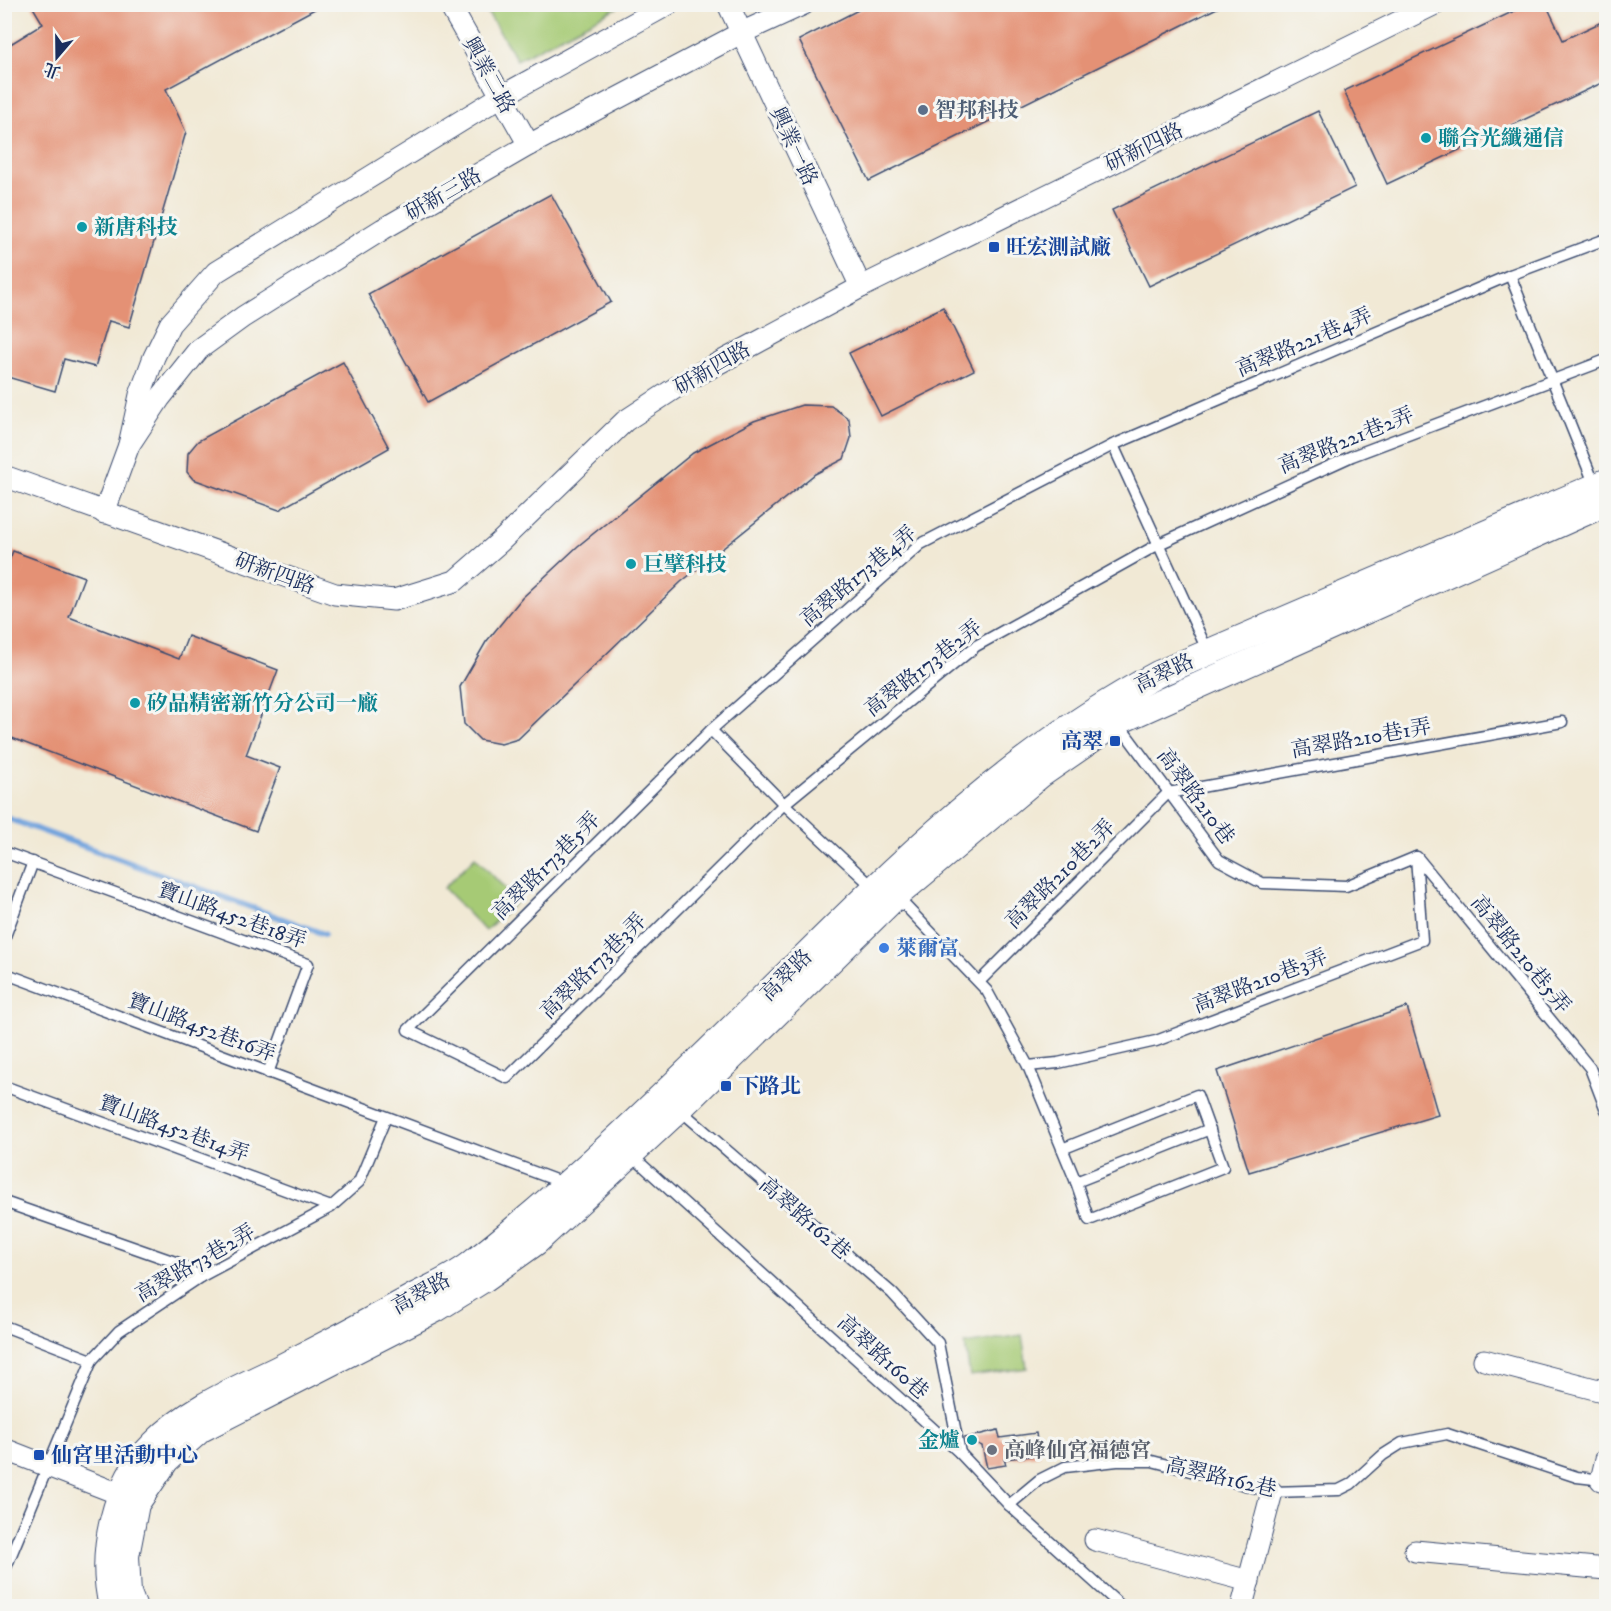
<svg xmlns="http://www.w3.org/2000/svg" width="1611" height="1611" font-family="'IM FELL DW Pica','Noto Serif TC',serif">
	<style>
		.green { fill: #a6ca74; stroke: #607c69; stroke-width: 1.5 }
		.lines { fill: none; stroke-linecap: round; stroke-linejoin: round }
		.stream { stroke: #73a4dd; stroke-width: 6 }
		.building { fill: #e49174 }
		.service-casing { stroke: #3b4b70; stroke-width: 13 }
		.minor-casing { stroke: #3b4b70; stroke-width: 23 }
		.tertiary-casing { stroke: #3b4b70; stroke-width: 28 }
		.service { stroke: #fff; stroke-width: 10 }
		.minor { stroke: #fff; stroke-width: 21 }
		.tertiary { stroke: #fff; stroke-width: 26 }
		.service-dot { fill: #5c6f8a; stroke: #f6f6f2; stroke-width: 2 }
		.culture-dot { fill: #0f9aa8; stroke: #f6f6f2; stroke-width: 2 }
		.transit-dot { fill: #1a4fb4; stroke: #f6f6f2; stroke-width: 2 }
		.shop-dot { fill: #3f7fe0; stroke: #f6f6f2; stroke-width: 2 }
		.worship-dot { fill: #6b7280; stroke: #f6f6f2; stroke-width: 2 }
		.labels { text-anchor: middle; stroke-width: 6; stroke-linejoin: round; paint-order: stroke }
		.street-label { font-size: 21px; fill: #1b2f5e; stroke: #f6f6f2 }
		.service-label { font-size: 21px; font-weight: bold; fill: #4e5e75; stroke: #f6f6f2; text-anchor: start }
		.culture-label { font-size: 21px; font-weight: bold; fill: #0d838f; stroke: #f6f6f2; text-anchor: start }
		.transit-label { font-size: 21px; font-weight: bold; fill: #164399; stroke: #f6f6f2; text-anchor: start }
		.shop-label { font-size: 21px; font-weight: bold; fill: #366cbe; stroke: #f6f6f2; text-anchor: start }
		.worship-label { font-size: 21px; font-weight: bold; fill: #5b616d; stroke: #f6f6f2; text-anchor: start }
	</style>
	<rect width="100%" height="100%" fill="#f6f6f2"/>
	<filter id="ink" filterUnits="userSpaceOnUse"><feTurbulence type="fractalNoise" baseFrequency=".0167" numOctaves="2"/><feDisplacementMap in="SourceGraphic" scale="12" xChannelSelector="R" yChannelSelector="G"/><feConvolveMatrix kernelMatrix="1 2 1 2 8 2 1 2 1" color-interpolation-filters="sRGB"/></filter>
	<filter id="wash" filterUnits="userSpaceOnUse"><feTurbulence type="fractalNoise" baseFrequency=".008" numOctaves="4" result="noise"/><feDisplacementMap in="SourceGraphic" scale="24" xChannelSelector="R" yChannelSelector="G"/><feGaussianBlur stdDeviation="1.35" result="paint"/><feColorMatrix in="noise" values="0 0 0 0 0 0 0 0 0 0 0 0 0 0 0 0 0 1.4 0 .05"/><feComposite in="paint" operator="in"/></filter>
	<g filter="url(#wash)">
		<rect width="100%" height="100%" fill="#f1e9d5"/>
		<g class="green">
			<path d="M 483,5 L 622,5 L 517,60 Z"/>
			<path d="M 475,857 L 517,901 L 485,931 L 444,888 Z"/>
			<path d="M 1022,1335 L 1027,1368 L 970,1376 L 965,1344 Z"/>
		</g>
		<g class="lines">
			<path class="stream" d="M 4,817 L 324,934"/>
		</g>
		<g id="blocks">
			<g class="building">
				<path d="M 31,4 L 324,4 L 166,89 L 186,132 L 129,327 L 109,321 L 95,367 L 64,359 L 55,391 L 4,376 L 4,48 L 43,24 Z"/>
				<path d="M 870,4 L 1225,4 L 869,181 L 799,40 Z"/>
				<path d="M 1529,4 L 1546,4 L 1563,40 L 1606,20 L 1606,81 L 1387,184 L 1344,91 Z"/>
				<path d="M 1318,111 L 1355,187 L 1149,286 L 1112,210 Z"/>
				<path d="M 551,194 L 611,302 L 428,402 L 368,294 Z"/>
				<path d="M 943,307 L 974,370 L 881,416 L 849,353 Z"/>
				<path d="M 343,362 L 389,448 L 279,510 L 193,479 L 187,472 L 188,453 L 198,441 Z"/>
				<path d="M 802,405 L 831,406 L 849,419 L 851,438 L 844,459 L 815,474 L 681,582 L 518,739 L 501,744 L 480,740 L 464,724 L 460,687 L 486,642 L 522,598 L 578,546 L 693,453 L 754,421 Z"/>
				<path d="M 13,551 L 84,577 L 69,617 L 179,659 L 188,636 L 278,670 L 246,755 L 280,768 L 256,831 L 4,735 L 4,573 Z"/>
				<path d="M 1407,1007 L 1438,1115 L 1249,1172 L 1217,1071 Z"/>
				<path d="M 998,1430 L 1000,1438 L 1036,1433 L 1039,1455 L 1004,1459 L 1006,1465 L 987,1468 L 982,1446 L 965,1438 Z"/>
			</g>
		</g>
	</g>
	<g filter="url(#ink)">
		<use href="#blocks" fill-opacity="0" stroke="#3b4b70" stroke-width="1.5"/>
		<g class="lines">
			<g class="service-casing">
				<g id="service">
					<path d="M 1606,239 L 1510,275 L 1113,445 L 921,544 L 711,730 L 408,1030 L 507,1078 L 784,804 L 976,646 L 1159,544 L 1352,456 L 1606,360"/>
					<path d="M 1510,275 L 1596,488"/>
					<path d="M 1113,445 L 1208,652"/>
					<path d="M 1117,722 L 1219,860 L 1262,883 L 1346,886 L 1416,857"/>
					<path d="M 711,730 L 784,804 L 875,889"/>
					<path d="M 4,852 L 308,964 L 268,1073"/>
					<path d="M 1417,857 L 1590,1068 L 1606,1110"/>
					<path d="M 895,895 L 987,991 L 1028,1066 L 1076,1182 L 1089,1220 L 1223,1167 L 1197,1095 L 1062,1149"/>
					<path d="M 4,939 L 33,862"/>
					<path d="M 4,973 L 566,1184"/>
					<path d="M 979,982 L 1168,793 L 1562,722"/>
					<path d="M 1028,1066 L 1058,1063 L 1156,1041 L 1422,940 L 1416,857"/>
					<path d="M 4,1086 L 331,1207"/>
					<path d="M 679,1109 L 892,1293 L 938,1343 L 960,1453"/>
					<path d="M 629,1153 L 960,1453 L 1009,1505 L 1121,1606"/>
					<path d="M 1076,1182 L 1210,1129"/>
					<path d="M 4,1202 L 178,1263 L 200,1277"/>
					<path d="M 4,1326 L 92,1360"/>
					<path d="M 1009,1505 L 1039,1480 L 1065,1467 L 1117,1461 L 1152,1461 L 1272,1492 L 1339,1490 L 1351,1484 L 1383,1455 L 1402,1443 L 1447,1434 L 1577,1477 L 1603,1480"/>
					<path d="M 4,1572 L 92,1360 L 119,1331 L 200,1277 L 331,1207 L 359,1182 L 386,1117"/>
				</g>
			</g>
			<g class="minor-casing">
				<g id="minor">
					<path d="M 449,4 L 529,145"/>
					<path d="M 728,4 L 861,287"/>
					<path d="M 129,445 L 160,398 L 199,349 L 243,317 L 383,229 L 529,145 L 741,33 L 804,4"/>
					<path d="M 4,476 L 335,594 L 394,600 L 455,581 L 501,541 L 625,421 L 689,379 L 861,287 L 1435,4"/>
					<path d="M 104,513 L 129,445 L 140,395 L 154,357 L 170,324 L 216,272 L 500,97 L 669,4"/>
					<path d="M 1484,1360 L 1606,1392"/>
					<path d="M 4,1449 L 122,1495 L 136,1504"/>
					<path d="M 1601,1480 L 1606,1459"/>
					<path d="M 1095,1540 L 1249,1581"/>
					<path d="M 1415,1551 L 1606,1569"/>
					<path d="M 1242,1606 L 1272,1492"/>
				</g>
			</g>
			<g class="tertiary-casing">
				<g id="tertiary">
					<path d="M 112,1606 C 99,1553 114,1483 154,1444 C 188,1409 235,1390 278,1369 C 323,1346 368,1322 413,1297 C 432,1287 453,1278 470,1265 C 581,1178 680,1079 781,980 C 898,864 1011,752 1158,674 L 1606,482"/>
					<path d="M 133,1606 L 128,1593 L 126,1556 L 136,1504 L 166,1460 L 201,1429 L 436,1309 L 484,1279 L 536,1242 L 679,1109 L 897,895 L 1040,775 L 1117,722 L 1606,503"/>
				</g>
			</g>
			<use href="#service" class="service"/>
			<use href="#minor" class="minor"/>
			<use href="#tertiary" class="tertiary"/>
		</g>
	</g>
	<circle class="service-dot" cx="923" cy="110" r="6"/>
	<g class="culture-dot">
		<circle cx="1426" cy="138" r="6"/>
		<circle cx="82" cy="227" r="6"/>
		<circle cx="631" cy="564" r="6"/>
		<circle cx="135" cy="703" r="6"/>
		<circle cx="972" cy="1440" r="6"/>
	</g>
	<g class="transit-dot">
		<rect x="988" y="241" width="12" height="12" rx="3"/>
		<rect x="1109" y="735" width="12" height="12" rx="3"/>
		<rect x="720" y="1080" width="12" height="12" rx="3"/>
		<rect x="33" y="1449" width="12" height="12" rx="3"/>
	</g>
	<circle class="shop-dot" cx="884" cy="948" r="6"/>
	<circle class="worship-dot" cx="992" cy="1450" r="6"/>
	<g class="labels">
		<g class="street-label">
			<text transform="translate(489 75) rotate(61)" y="7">興業二路</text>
			<text transform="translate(794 146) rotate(65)" y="7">興業一路</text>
			<text transform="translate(1144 147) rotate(-26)" y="7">研新四路</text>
			<text transform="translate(443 194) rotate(-30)" y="7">研新三路</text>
			<text transform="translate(1304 342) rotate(-23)" y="7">高翠路221巷4弄</text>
			<text transform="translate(712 368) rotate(-30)" y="7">研新四路</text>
			<text transform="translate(1346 440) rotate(-22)" y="7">高翠路221巷2弄</text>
			<text transform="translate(275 573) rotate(20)" y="7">研新四路</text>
			<text transform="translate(858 576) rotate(-40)" y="7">高翠路173巷4弄</text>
			<text transform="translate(923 668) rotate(-38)" y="7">高翠路173巷2弄</text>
			<text transform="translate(1164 673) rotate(-26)" y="7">高翠路</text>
			<text transform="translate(1361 738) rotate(-10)" y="7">高翠路210巷1弄</text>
			<text transform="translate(1196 796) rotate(53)" y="7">高翠路210巷</text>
			<text transform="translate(546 866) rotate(-45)" y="7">高翠路173巷5弄</text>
			<text transform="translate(1060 874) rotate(-45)" y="7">高翠路210巷2弄</text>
			<text transform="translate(232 915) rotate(20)" y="7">寶山路452巷18弄</text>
			<text transform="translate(1521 954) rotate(51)" y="7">高翠路210巷5弄</text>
			<text transform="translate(593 966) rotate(-45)" y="7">高翠路173巷3弄</text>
			<text transform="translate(786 975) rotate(-45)" y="7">高翠路</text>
			<text transform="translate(1260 981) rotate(-21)" y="7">高翠路210巷3弄</text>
			<text transform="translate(202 1027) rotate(21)" y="7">寶山路452巷16弄</text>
			<text transform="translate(174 1128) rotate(20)" y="7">寶山路452巷14弄</text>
			<text transform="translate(805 1218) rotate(41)" y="7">高翠路162巷</text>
			<text transform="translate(195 1263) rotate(-30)" y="7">高翠路73巷2弄</text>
			<text transform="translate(421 1293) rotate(-29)" y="7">高翠路</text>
			<text transform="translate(883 1357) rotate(42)" y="7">高翠路160巷</text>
			<text transform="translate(1221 1477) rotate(13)" y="7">高翠路162巷</text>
		</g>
		<g class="service-label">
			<text x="935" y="117">智邦科技</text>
		</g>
		<g class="culture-label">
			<text x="1438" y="145">聯合光纖通信</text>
			<text x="94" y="234">新唐科技</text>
			<text x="643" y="571">巨擘科技</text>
			<text x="147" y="710">矽品精密新竹分公司一廠</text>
			<text x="960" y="1447" text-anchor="end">金爐</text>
		</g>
		<g class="transit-label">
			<text x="1006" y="254">旺宏測試廠</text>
			<text x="1103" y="748" text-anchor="end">高翠</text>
			<text x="738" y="1093">下路北</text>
			<text x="51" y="1462">仙宮里活動中心</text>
		</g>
		<g class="shop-label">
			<text x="896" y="955">萊爾富</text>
		</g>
		<g class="worship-label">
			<text x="1004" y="1457">高峰仙宮福德宮</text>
		</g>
	</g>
	<rect width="1611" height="1611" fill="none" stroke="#f6f6f2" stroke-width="24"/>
	<g transform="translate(57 57) rotate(200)" stroke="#f6f6f2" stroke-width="4.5" paint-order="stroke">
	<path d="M0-4.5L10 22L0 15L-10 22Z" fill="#1b2f5e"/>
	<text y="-9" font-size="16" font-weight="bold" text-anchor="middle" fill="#1b2f5e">北</text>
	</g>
</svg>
